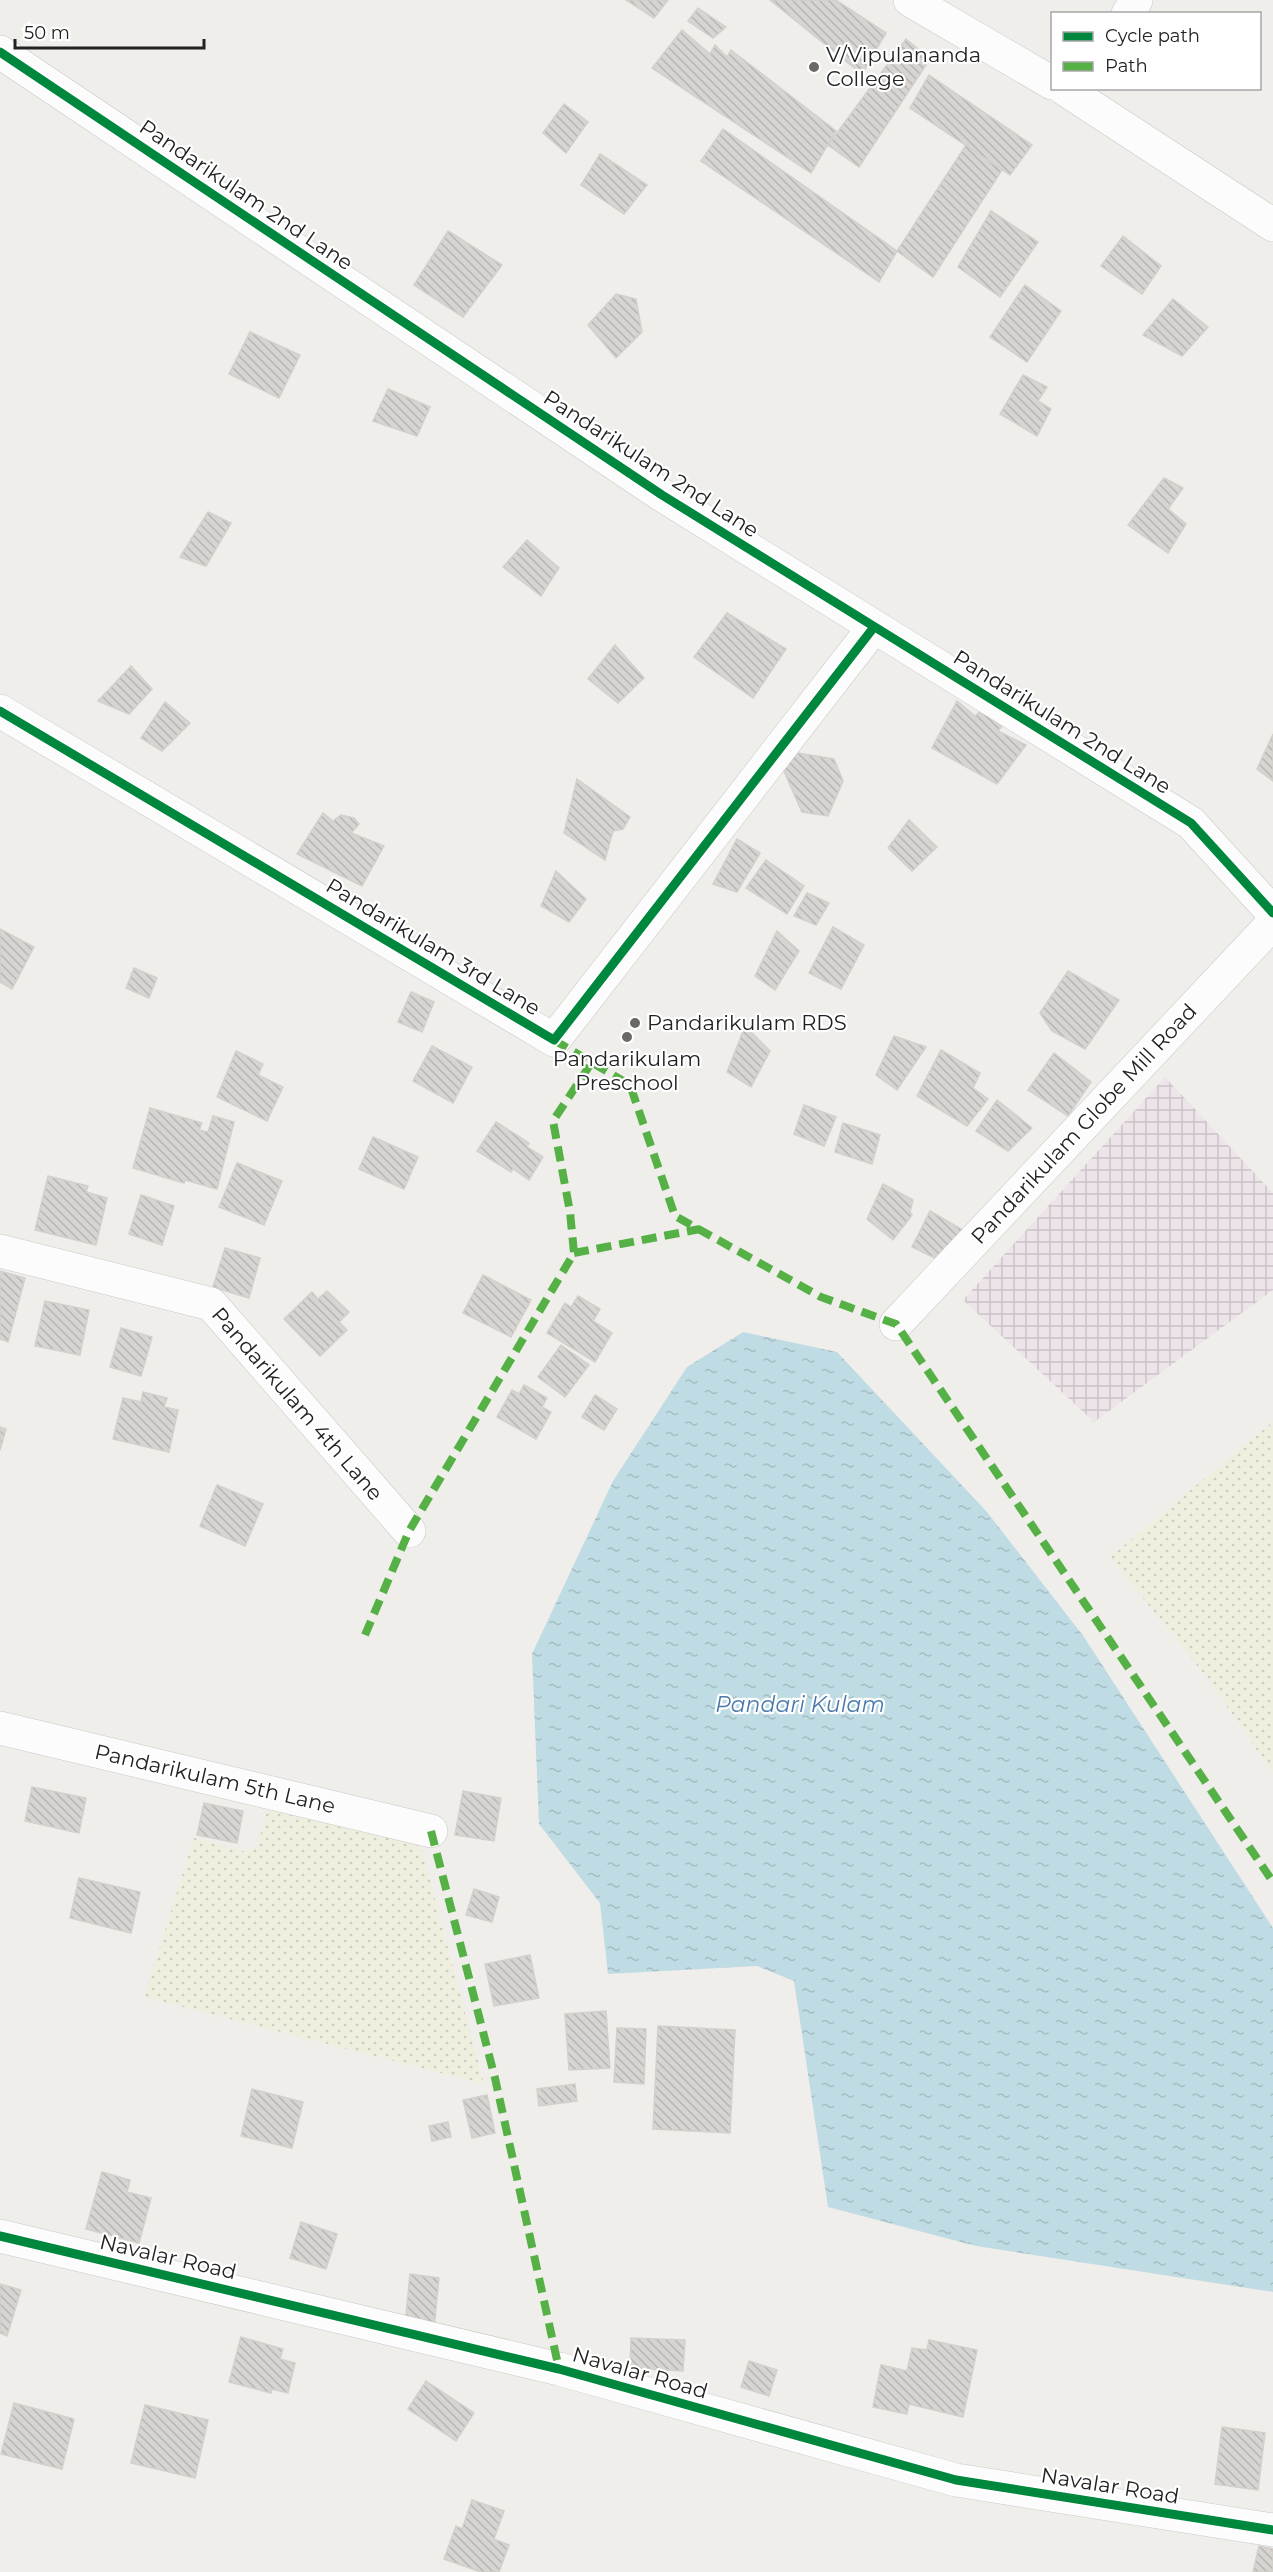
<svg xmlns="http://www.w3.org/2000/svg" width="1273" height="2572" font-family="Montserrat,sans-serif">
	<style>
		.industrial { fill: url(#industrial-grid) }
		.farmland { fill: url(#farmland-dots) }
		.water { fill: url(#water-ripples) }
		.building { fill: url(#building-back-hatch); stroke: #d3d0cc; stroke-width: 1.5 }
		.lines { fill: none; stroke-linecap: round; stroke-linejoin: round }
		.minor-casing { stroke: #c9c8c7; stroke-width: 34 }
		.minor { stroke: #fdfcfc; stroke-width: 33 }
		.quiet { stroke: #55b145; stroke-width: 8; stroke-dasharray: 15 8; stroke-linecap: butt }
		.cycleway-casing { stroke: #fff; stroke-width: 13 }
		.cycleway { stroke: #00873e; stroke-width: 9 }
		.poi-dot { fill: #6a6968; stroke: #fff; stroke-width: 2 }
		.labels { text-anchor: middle; stroke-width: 4.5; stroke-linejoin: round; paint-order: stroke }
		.poi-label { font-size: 21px; fill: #222; stroke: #fff; text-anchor: start }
		.street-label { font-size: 21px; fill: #222; stroke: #fff }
		.water-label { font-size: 22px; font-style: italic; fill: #4a7aab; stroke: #fff }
	</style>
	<defs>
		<pattern id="industrial-grid" width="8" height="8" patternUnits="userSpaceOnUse" patternTransform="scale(1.5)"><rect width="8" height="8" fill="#ede4e9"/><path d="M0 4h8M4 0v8" fill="none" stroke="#cbc3c8"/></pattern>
		<pattern id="farmland-dots" width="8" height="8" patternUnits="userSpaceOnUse" patternTransform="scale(1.5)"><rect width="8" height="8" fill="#efefdf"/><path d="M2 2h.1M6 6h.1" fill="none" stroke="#cdcdbf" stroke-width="1.8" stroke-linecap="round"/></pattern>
		<pattern id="water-ripples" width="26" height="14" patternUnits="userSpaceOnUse" patternTransform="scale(1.5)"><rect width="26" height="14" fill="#bfdbe3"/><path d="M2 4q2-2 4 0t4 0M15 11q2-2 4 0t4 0" fill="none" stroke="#a4bcc2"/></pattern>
		<pattern id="building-back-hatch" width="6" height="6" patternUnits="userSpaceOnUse" patternTransform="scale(1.5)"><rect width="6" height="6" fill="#d7d4d2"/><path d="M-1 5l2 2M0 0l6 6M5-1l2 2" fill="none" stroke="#b8b6b4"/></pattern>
	</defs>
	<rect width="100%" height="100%" fill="#f0eeeb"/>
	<path class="industrial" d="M 1165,1077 L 1273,1193 L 1273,1290 L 1094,1422 L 963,1300 Z"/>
	<g class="farmland">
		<path d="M 1273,1422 L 1273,1774 L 1208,1679 L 1110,1557 Z"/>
		<path d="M 268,1808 L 407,1837 L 422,1850 L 484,2084 L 144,1997 L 194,1838 L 246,1852 L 257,1847 Z"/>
	</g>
	<path class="water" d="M 743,1332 L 837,1352 L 987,1512 L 1084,1637 L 1273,1928 L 1273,2292 L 976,2246 L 828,2207 L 794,1981 L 757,1966 L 608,1974 L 600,1903 L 539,1824 L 532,1654 L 613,1481 L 687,1367 Z"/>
	<g class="building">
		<path d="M 626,0 L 668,0 L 654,18 Z"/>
		<path d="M 770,0 L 836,0 L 886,33 L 862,74 Z"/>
		<path d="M 698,8 L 726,27 L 713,38 L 688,21 Z"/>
		<path d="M 682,30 L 710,54 L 715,45 L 727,57 L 731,50 L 836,131 L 811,173 L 652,68 Z"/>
		<path d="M 906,39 L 930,59 L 859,167 L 828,145 Z"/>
		<path d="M 929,75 L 1032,145 L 1010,175 L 910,108 Z"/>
		<path d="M 564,104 L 588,122 L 566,153 L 543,133 Z"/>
		<path d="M 723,129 L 897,251 L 879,282 L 701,161 Z"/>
		<path d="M 966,145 L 1002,170 L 933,277 L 897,251 Z"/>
		<path d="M 600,154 L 647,185 L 624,214 L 581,185 Z"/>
		<path d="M 991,211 L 1038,242 L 1000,297 L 958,267 Z"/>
		<path d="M 448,231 L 502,265 L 463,317 L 414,285 Z"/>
		<path d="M 1123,236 L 1161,266 L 1142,294 L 1101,266 Z"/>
		<path d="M 1025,285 L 1061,311 L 1027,362 L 990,337 Z"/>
		<path d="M 616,294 L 636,299 L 642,332 L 616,358 L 588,325 Z"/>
		<path d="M 1173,299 L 1208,327 L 1182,356 L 1143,335 Z"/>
		<path d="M 250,332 L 300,355 L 279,398 L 229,374 Z"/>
		<path d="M 1023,375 L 1047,387 L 1038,401 L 1051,409 L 1037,436 L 1000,414 Z"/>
		<path d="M 388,389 L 430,407 L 417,436 L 373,421 Z"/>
		<path d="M 1164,478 L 1183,488 L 1168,509 L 1186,524 L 1168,553 L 1128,525 Z"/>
		<path d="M 208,512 L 231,523 L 206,566 L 180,557 Z"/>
		<path d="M 527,540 L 559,568 L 541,596 L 503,567 Z"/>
		<path d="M 727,613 L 786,649 L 753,698 L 694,657 Z"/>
		<path d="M 615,645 L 644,678 L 618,703 L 588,679 Z"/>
		<path d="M 131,666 L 152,689 L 129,714 L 98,701 Z"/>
		<path d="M 957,701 L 975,716 L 981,711 L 1004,723 L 998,731 L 1026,745 L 997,784 L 932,748 Z"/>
		<path d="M 165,702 L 190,723 L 162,751 L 141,738 Z"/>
		<path d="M 1273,734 L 1273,781 L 1257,769 Z"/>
		<path d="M 791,752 L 834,759 L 843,781 L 828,816 L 802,812 L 783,769 Z"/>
		<path d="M 577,779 L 630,817 L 623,829 L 613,831 L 605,860 L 564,833 Z"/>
		<path d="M 323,813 L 333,821 L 341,815 L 354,818 L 359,824 L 351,833 L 384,846 L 362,886 L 297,854 Z"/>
		<path d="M 909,820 L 937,847 L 912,871 L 888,848 Z"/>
		<path d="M 737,839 L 760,853 L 737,892 L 713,884 Z"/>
		<path d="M 766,860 L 804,886 L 787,914 L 746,888 Z"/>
		<path d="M 556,871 L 586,899 L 569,922 L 541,906 Z"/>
		<path d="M 807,893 L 829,903 L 816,925 L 794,916 Z"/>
		<path d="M 833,927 L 864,945 L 841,989 L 809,973 Z"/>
		<path d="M 0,929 L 34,947 L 12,989 L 0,982 Z"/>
		<path d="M 777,931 L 799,951 L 775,990 L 755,976 Z"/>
		<path d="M 134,968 L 157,978 L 149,998 L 126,988 Z"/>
		<path d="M 1068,971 L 1119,1000 L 1085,1049 L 1052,1031 L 1040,1013 Z"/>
		<path d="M 411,992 L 434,1002 L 422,1032 L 398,1022 Z"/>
		<path d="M 745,1026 L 770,1051 L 751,1087 L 727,1072 Z"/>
		<path d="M 894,1036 L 926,1047 L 897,1090 L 876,1075 Z"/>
		<path d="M 432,1046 L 472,1067 L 453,1103 L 413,1081 Z"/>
		<path d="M 941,1050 L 980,1073 L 973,1088 L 988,1099 L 967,1126 L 917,1096 Z"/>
		<path d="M 236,1051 L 263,1064 L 258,1075 L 283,1087 L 267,1121 L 217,1097 Z"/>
		<path d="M 1054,1053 L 1091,1082 L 1068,1116 L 1028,1090 Z"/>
		<path d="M 997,1100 L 1032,1128 L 1008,1151 L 976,1131 Z"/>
		<path d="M 804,1105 L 836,1117 L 824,1146 L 794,1134 Z"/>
		<path d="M 150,1108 L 202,1123 L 199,1130 L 208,1132 L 213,1116 L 234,1122 L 217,1189 L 185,1180 L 184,1183 L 133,1168 Z"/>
		<path d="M 496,1122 L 529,1143 L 527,1147 L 543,1157 L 529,1180 L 513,1169 L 511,1172 L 477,1151 Z"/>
		<path d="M 843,1123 L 880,1135 L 872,1164 L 835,1152 Z"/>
		<path d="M 373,1137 L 418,1157 L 404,1189 L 359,1169 Z"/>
		<path d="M 237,1163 L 282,1181 L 264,1225 L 219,1207 Z"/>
		<path d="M 48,1176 L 88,1186 L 86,1192 L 107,1198 L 96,1245 L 35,1230 Z"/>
		<path d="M 883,1184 L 913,1200 L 910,1212 L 912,1215 L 893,1240 L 867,1219 Z"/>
		<path d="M 141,1195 L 174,1206 L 162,1245 L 129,1234 Z"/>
		<path d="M 930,1211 L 966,1232 L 943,1262 L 912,1247 Z"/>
		<path d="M 225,1248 L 260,1258 L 249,1298 L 213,1287 Z"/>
		<path d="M 0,1271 L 25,1278 L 8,1342 L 0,1339 Z"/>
		<path d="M 483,1275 L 531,1300 L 511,1337 L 463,1313 Z"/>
		<path d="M 327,1291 L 349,1312 L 339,1322 L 347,1330 L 320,1356 L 284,1319 L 312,1292 L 318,1299 Z"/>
		<path d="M 578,1296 L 600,1309 L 593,1321 L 612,1333 L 595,1362 L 547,1333 L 565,1303 L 571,1307 Z"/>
		<path d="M 45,1301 L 89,1310 L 80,1355 L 35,1346 Z"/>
		<path d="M 121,1328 L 152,1337 L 141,1376 L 110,1367 Z"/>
		<path d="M 561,1345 L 589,1365 L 565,1397 L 538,1377 Z"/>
		<path d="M 524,1385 L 547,1398 L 542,1407 L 551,1412 L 536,1439 L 497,1417 L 512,1390 L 519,1394 Z"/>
		<path d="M 143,1392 L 167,1398 L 164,1407 L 178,1410 L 169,1452 L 113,1439 L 123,1398 L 141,1402 Z"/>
		<path d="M 595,1395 L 617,1409 L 604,1430 L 582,1417 Z"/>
		<path d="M 0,1427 L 6,1429 L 0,1450 Z"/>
		<path d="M 217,1485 L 263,1504 L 245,1546 L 200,1526 Z"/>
		<path d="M 32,1787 L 86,1798 L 79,1833 L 25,1821 Z"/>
		<path d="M 463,1791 L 501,1798 L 494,1841 L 455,1835 Z"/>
		<path d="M 204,1803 L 243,1811 L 237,1843 L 197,1835 Z"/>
		<path d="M 79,1878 L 140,1892 L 131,1933 L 70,1918 Z"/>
		<path d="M 474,1889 L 499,1897 L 492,1922 L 466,1915 Z"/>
		<path d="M 530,1955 L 539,1998 L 494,2006 L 485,1964 Z"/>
		<path d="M 606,2011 L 610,2068 L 569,2070 L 565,2014 Z"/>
		<path d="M 658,2026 L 735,2030 L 730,2133 L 653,2129 Z"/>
		<path d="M 617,2028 L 646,2029 L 644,2084 L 614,2082 Z"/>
		<path d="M 575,2084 L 577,2101 L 539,2106 L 537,2089 Z"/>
		<path d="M 252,2089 L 303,2102 L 292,2148 L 241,2136 Z"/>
		<path d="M 487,2095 L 495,2133 L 472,2138 L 463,2100 Z"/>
		<path d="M 448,2122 L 451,2137 L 432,2141 L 429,2126 Z"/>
		<path d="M 102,2172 L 130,2180 L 127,2192 L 151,2198 L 139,2243 L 86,2229 Z"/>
		<path d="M 301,2222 L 337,2234 L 326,2269 L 290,2258 Z"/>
		<path d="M 410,2274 L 439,2278 L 434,2328 L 405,2325 Z"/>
		<path d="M 0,2284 L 21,2290 L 7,2336 L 0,2333 Z"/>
		<path d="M 241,2337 L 283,2349 L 280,2359 L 295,2363 L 288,2393 L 272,2389 L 271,2393 L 229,2382 Z"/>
		<path d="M 631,2338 L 685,2340 L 683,2371 L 630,2368 Z"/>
		<path d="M 929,2340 L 977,2350 L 963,2417 L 909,2404 L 907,2414 L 873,2407 L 881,2365 L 907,2371 L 912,2348 L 927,2350 Z"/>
		<path d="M 749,2361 L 777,2370 L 769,2396 L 741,2387 Z"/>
		<path d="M 426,2381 L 474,2413 L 456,2441 L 408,2409 Z"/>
		<path d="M 14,2403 L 74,2419 L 62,2469 L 1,2454 Z"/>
		<path d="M 145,2405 L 208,2420 L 195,2478 L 131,2463 Z"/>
		<path d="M 1222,2427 L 1265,2433 L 1258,2490 L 1215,2484 Z"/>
		<path d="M 472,2500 L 504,2511 L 494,2539 L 509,2545 L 499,2572 L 481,2572 L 444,2559 L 456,2526 L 462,2529 Z"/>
		<path d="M 1259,2546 L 1273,2549 L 1273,2572 L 1253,2572 Z"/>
	</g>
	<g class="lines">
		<g class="minor-casing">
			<g id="minor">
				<path d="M 910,0 L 1052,83"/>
				<path d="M 1128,14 L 1136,0"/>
				<path d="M 0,52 L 662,495 L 1191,823 L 1273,913"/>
				<path d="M 1063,88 L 1273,225"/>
				<path d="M 0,711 L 554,1040 L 874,627"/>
				<path d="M 0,1251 L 211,1304 L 409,1531"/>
				<path d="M 896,1324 L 1273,923"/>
				<path d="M 0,1728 L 431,1831"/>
				<path d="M 0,2236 L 559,2369 L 956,2480 L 1273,2530"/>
			</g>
		</g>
		<use href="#minor" class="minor"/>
		<g class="quiet">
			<path d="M 554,1040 L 630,1085 L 675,1216 L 821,1297 L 896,1324 L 1273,1882"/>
			<path d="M 574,1253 L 700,1229"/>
			<path d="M 365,1635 L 409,1531 L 574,1253 L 570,1212 L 553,1121 L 592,1062"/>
			<path d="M 431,1831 L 495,2078 L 559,2369"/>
		</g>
		<g class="cycleway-casing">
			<g id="cycleway">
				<path d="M 0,52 L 662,495 L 1191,823 L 1273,913"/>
				<path d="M 0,711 L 554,1040 L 874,627"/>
				<path d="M 0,2236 L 559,2369 L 956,2480 L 1273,2530"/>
			</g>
		</g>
		<use href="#cycleway" class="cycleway"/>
	</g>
	<g class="poi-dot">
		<circle cx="814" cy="67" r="6"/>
		<circle cx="635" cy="1023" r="6"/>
		<circle cx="627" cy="1037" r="6"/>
	</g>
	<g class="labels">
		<g class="poi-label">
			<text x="826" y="62">V/Vipulananda<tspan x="826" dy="24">College</tspan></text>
			<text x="647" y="1030">Pandarikulam RDS</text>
			<text x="627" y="1066" text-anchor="middle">Pandarikulam<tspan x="627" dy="24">Preschool</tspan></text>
		</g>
		<g class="street-label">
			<text transform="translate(246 195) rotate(34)" y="7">Pandarikulam 2nd Lane</text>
			<text transform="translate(651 464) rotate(33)" y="7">Pandarikulam 2nd Lane</text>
			<text transform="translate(1062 722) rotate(32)" y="7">Pandarikulam 2nd Lane</text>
			<text transform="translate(433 947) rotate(31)" y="7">Pandarikulam 3rd Lane</text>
			<text transform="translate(1084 1124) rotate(-47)" y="7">Pandarikulam Globe Mill Road</text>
			<text transform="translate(297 1404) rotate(49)" y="7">Pandarikulam 4th Lane</text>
			<text transform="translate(215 1779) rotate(13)" y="7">Pandarikulam 5th Lane</text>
			<text transform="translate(168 2257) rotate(13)" y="7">Navalar Road</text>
			<text transform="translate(640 2373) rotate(16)" y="7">Navalar Road</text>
			<text transform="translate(1110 2486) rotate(9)" y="7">Navalar Road</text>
		</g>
		<g class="water-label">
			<text x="800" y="1712">Pandari Kulam</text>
		</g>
	</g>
	<rect x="1051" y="12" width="210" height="78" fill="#ffffff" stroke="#a7a7a7" stroke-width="1.5"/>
	<rect x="1063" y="32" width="30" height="9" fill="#00873e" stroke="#a7a7a7" stroke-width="1.5"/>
	<text x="1105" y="42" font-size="18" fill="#222222">Cycle path</text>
	<rect x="1063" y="62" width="30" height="9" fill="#55b145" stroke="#a7a7a7" stroke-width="1.5"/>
	<text x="1105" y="72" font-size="18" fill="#222222">Path</text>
	<path d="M15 39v9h189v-9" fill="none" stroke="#222222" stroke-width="3"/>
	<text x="24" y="39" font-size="18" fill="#222222" stroke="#ffffff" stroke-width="4.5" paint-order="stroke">50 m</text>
</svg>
